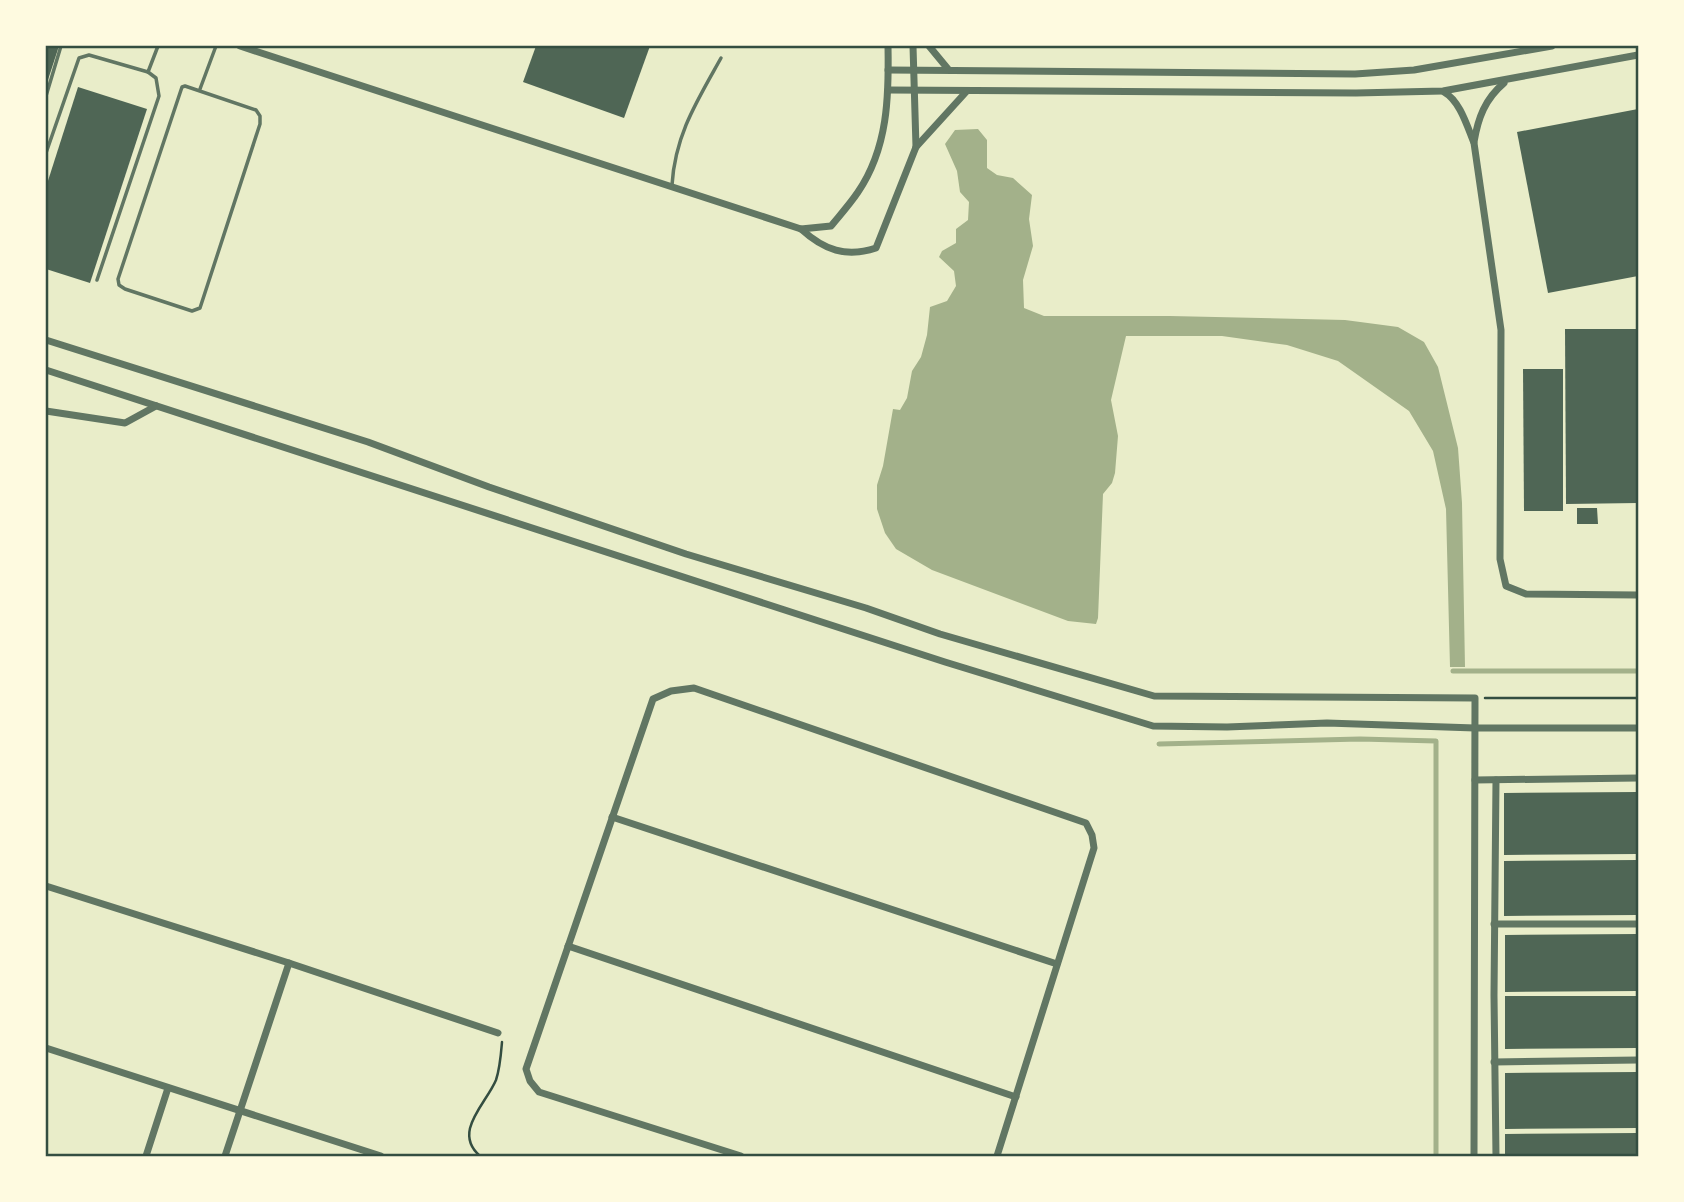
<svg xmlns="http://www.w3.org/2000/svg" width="1684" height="1202" font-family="Montserrat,sans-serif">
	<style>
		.water { fill: #a3b18a }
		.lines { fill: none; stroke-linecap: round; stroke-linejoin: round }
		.stream { stroke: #a3b18a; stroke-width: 5 }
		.building { fill: #4f6655 }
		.path { stroke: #344e41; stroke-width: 2.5 }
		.service { stroke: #617663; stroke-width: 3.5 }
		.minor { stroke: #617663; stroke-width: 7 }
		.neatline { fill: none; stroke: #344e41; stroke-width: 2.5 }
	</style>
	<rect width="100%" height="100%" fill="#e9edc9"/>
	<path class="water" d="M 978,129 L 987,140 L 987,168 L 997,175 L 1013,178 L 1032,195 L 1029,219 L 1033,246 L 1023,280 L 1024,308 L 1044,316 L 1170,316 L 1345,320 L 1398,327 L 1424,342 L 1438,367 L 1458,448 L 1462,503 L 1465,667 L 1450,667 L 1446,509 L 1433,451 L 1409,411 L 1338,361 L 1287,345 L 1222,336 L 1126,336 L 1111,400 L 1118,436 L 1115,473 L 1112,483 L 1103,494 L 1098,618 L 1096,624 L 1068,621 L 932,570 L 896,549 L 885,533 L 877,509 L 877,485 L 883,466 L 893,409 L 900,410 L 907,398 L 912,371 L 921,357 L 927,335 L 930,307 L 947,301 L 956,286 L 954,271 L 939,257 L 942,251 L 956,243 L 956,229 L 968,220 L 969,202 L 960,192 L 957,171 L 945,144 L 955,130 Z"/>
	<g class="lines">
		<g class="stream">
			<path d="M 1453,671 L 1638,671"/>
			<path d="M 1159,744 L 1360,739 L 1436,741 L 1436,1156"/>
		</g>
	</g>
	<g class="building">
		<path d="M 46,46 L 59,46 L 46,86 Z"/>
		<path d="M 536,46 L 650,46 L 624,118 L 523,82 Z"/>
		<path d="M 78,87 L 147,109 L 90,283 L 46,269 L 46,187 Z"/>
		<path d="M 1638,109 L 1638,276 L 1548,293 L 1517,132 Z"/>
		<path d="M 1565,329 L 1638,329 L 1638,503 L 1566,504 Z"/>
		<path d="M 1523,369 L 1563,369 L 1563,511 L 1524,511 Z"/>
		<path d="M 1577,508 L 1597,508 L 1598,524 L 1577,524 Z"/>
		<path d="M 1638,792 L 1638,854 L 1504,855 L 1504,793 Z"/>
		<path d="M 1638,860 L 1638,915 L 1504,916 L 1504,861 Z"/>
		<path d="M 1638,934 L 1638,991 L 1505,992 L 1505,935 Z"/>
		<path d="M 1505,996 L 1638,996 L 1638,1048 L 1505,1049 Z"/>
		<path d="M 1638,1072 L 1638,1128 L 1505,1129 L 1505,1073 Z"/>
		<path d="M 1638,1133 L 1638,1156 L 1505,1156 L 1505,1134 Z"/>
	</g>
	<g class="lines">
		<g class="path">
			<path d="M 1485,698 L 1638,698"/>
			<path d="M 480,1156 C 452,1132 486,1104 496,1080 C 500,1068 501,1054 502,1042"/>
		</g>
		<g class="service">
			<path d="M 185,86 L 256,110 L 260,116 L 260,124 L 200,308 L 192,311 L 125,289 L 119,285 L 118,279 L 182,87 Z"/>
			<path d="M 200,89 L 216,46"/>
			<path d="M 46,96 L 61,46"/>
			<path d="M 46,153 L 79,58 L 89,55 L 148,72 L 158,46"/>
			<path d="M 672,185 C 675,135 697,101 721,58"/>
			<path d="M 97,280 L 159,96 L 156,78 L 148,72"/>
		</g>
		<g class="minor">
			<path d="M 240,46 L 801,229 C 824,250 846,258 876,248 L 916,147 L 913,46"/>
			<path d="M 929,46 L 948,69"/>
			<path d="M 888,70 L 1355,74 L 1414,70 L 1552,46"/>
			<path d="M 888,90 L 1356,93 L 1443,91 L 1638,55"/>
			<path d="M 1444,92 C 1460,101 1467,126 1474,143 L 1501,330 L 1500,559 L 1506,586 L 1526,594 L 1638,595"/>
			<path d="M 1474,142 C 1478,118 1485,99 1504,83"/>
			<path d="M 916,147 L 966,92"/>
			<path d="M 801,229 L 831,226 C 840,215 850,204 858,192 C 888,148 889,96 888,46"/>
			<path d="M 46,340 L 368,442 L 489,487 L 686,554 L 866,608 L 940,634 L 1154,696 L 1475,698 L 1474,1156"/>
			<path d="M 46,370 L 945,662 L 1153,726 L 1227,727 L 1327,723 L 1475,728 L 1638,728"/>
			<path d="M 46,411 L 125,423 L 156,406"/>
			<path d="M 1475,780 L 1638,778"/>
			<path d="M 1496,780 L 1494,995 L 1496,1156"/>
			<path d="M 612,817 L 1057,964"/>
			<path d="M 46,886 L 289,963 L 498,1033"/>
			<path d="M 1494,924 L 1638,924"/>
			<path d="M 568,946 L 1016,1097"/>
			<path d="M 46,1048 L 381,1156"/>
			<path d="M 1494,1062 L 1638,1060"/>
			<path d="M 146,1156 L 168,1088"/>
			<path d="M 225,1156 L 289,963"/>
			<path d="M 741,1156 L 539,1092 L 530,1081 L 526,1069 L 653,699 L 671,691 L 694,688 L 1086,823 L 1092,835 L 1094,848 L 997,1156"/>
		</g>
	</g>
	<rect width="1684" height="1202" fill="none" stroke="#fefae0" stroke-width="94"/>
	<rect x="47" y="47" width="1590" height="1108" class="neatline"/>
</svg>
